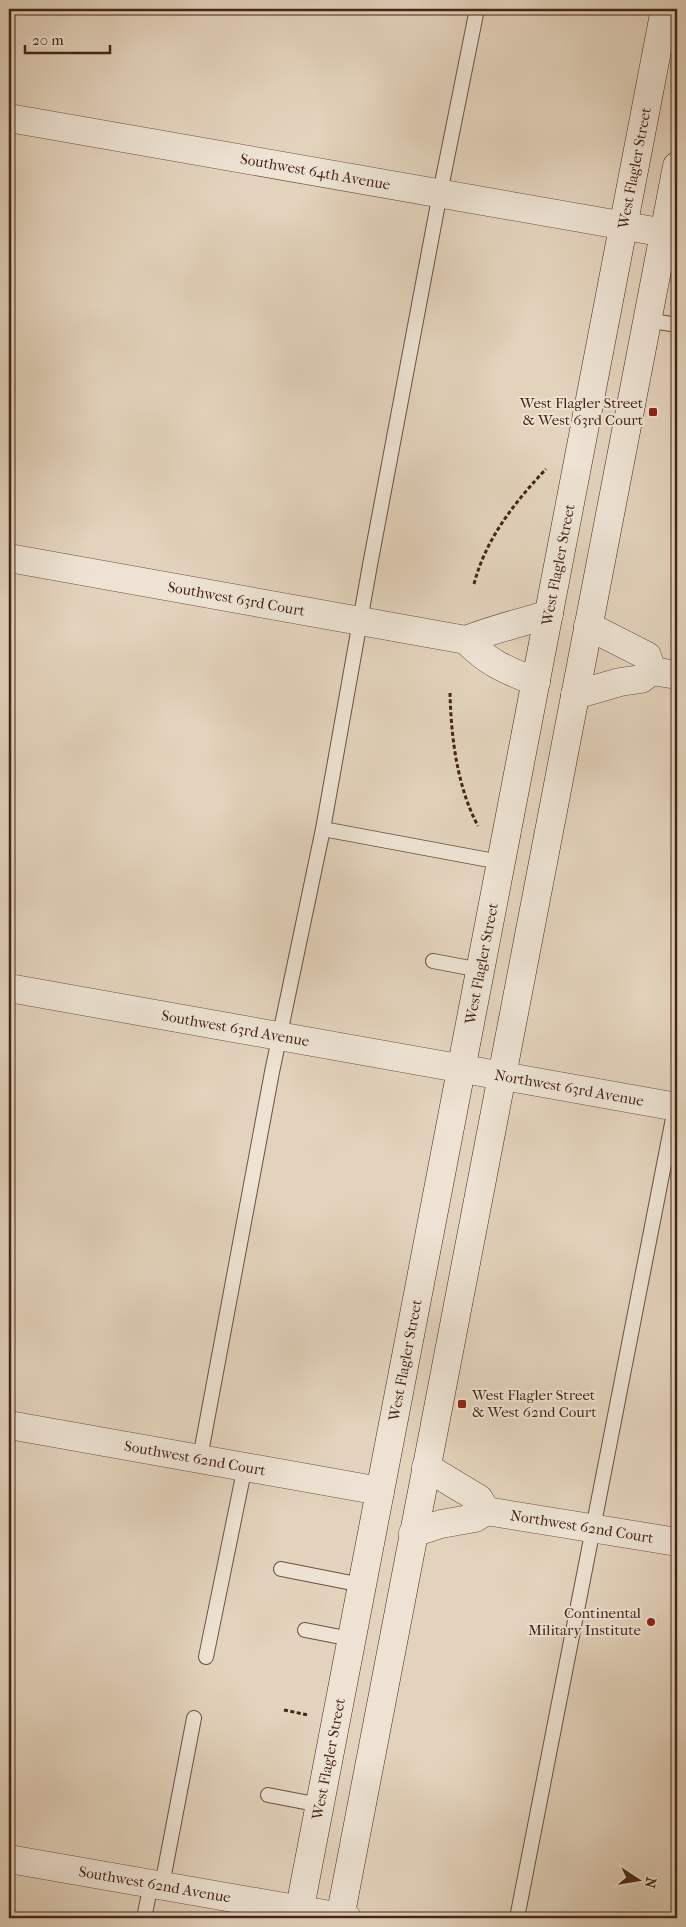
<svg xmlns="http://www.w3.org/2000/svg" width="686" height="1927" font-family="'IM FELL French Canon',serif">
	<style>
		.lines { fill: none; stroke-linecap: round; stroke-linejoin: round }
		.service-casing { stroke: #6d5040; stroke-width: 16 }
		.minor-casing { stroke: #6d5040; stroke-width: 29 }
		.tertiary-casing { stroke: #6d5040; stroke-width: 29 }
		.secondary-casing { stroke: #462416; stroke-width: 29 }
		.path { stroke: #462416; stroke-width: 3; stroke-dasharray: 4 2.5; stroke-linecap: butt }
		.service { stroke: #ede2d3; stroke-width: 14 }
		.minor { stroke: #ede2d3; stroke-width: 28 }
		.tertiary { stroke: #ede2d3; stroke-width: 28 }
		.secondary { stroke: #ede2d3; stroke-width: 28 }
		.poi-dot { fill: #8f2418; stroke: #ede2d3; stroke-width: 2 }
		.labels { text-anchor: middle; stroke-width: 4; stroke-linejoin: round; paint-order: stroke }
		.street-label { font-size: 15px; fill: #462416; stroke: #ede2d3 }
		.poi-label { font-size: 15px; fill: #462416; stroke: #ede2d3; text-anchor: end }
	</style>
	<rect width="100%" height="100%" fill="#e3d3bc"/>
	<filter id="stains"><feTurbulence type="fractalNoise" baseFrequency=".004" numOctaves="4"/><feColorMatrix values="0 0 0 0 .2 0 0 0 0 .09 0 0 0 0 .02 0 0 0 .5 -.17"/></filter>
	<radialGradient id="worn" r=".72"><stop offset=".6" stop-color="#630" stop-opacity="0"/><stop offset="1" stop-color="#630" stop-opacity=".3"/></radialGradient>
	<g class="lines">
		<g class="service-casing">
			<g id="service">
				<path d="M 647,320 L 677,325"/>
				<path d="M 323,829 L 500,862"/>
				<path d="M 433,961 L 480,970"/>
				<path d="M 200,1458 L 272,1072 L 323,829 L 370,565 L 440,193 L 477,9"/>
				<path d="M 281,1569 L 362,1585"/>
				<path d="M 305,1630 L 351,1639"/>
				<path d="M 206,1657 L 245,1466"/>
				<path d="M 268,1795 L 320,1805"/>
				<path d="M 162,1885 L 194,1718"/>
				<path d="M 144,1918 L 151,1884"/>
				<path d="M 517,1918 L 676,1103"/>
			</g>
		</g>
		<g class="minor-casing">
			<g id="minor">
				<path id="s1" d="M 9,118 L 677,235"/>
				<path id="s2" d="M 9,558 L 466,640 C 493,629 521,623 549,614"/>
				<path d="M 588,626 L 647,656 L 652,671"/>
				<path d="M 466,640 C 488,663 506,670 536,682"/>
				<path d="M 575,695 L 620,682 L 641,679 L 652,671 L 677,675"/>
				<path id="s3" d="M 9,988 L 677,1107"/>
				<path id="s4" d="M 9,1425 L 380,1491"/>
				<path d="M 426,1467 L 479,1499 L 486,1511"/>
				<path id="s5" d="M 413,1533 L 441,1524 L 475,1518 L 486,1511 L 677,1542"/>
			</g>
		</g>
		<g class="tertiary-casing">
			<g id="tertiary">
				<path id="s6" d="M 9,1859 L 347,1918"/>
			</g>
		</g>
		<g class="secondary-casing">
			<g id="secondary">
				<path id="s7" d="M 298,1918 L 665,9"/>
				<path d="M 340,1918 L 677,166"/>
			</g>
		</g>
		<g class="path">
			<path d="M 474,584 C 486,538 515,502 546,469"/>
			<path d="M 450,693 C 451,736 457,787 478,826"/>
			<path d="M 284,1710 L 308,1715"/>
		</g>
		<use href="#service" class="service"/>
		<use href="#minor" class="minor"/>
		<use href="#tertiary" class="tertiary"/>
		<use href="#secondary" class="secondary"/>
	</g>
	<g class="poi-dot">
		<rect x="648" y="407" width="10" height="10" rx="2.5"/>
		<rect x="457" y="1399" width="10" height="10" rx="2.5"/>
		<circle cx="651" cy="1622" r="5"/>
	</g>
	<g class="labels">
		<g class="street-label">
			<text dy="5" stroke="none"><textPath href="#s7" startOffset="1782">West Flagler Street</textPath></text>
			<text dy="5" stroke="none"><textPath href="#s1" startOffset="311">Southwest 64th Avenue</textPath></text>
			<text dy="5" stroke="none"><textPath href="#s7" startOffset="1378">West Flagler Street</textPath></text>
			<text dy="5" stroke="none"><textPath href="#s2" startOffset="231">Southwest 63rd Court</textPath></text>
			<text dy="5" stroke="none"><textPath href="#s7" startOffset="972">West Flagler Street</textPath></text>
			<text dy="5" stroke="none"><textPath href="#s3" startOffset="230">Southwest 63rd Avenue</textPath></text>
			<text dy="5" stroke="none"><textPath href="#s3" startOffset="569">Northwest 63rd Avenue</textPath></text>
			<text dy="5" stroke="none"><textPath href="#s7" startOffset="568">West Flagler Street</textPath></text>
			<text dy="5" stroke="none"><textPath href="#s4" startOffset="189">Southwest 62nd Court</textPath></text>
			<text dy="5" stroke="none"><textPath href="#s5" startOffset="174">Northwest 62nd Court</textPath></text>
			<text dy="5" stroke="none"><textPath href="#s7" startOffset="162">West Flagler Street</textPath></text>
			<text dy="5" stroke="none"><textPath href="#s6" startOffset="148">Southwest 62nd Avenue</textPath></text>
		</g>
		<g class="poi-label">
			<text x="643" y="408">West Flagler Street<tspan x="643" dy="17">&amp; West 63rd Court</tspan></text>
			<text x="472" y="1400" text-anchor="start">West Flagler Street<tspan x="472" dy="17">&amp; West 62nd Court</tspan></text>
			<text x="641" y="1618">Continental<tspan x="641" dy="17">Military Institute</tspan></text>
		</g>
	</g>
	<rect width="686" height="1927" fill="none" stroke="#e3d3bc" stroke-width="30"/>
	<rect x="10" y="10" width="666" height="1907" fill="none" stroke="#462416" stroke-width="2.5"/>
	<rect x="15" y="15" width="656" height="1897" fill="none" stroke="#462416"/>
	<g transform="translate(638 1880) rotate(102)" stroke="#ede2d3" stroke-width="4" paint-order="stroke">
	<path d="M0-4L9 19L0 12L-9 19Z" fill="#462416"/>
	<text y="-8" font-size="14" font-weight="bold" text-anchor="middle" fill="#462416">N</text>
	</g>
	<path d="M25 45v8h85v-8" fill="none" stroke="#462416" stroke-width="2.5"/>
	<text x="32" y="45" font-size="15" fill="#462416" stroke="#ede2d3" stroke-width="4" paint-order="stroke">20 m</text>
	<rect width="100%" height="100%" filter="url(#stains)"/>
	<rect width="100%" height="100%" fill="url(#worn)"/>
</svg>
